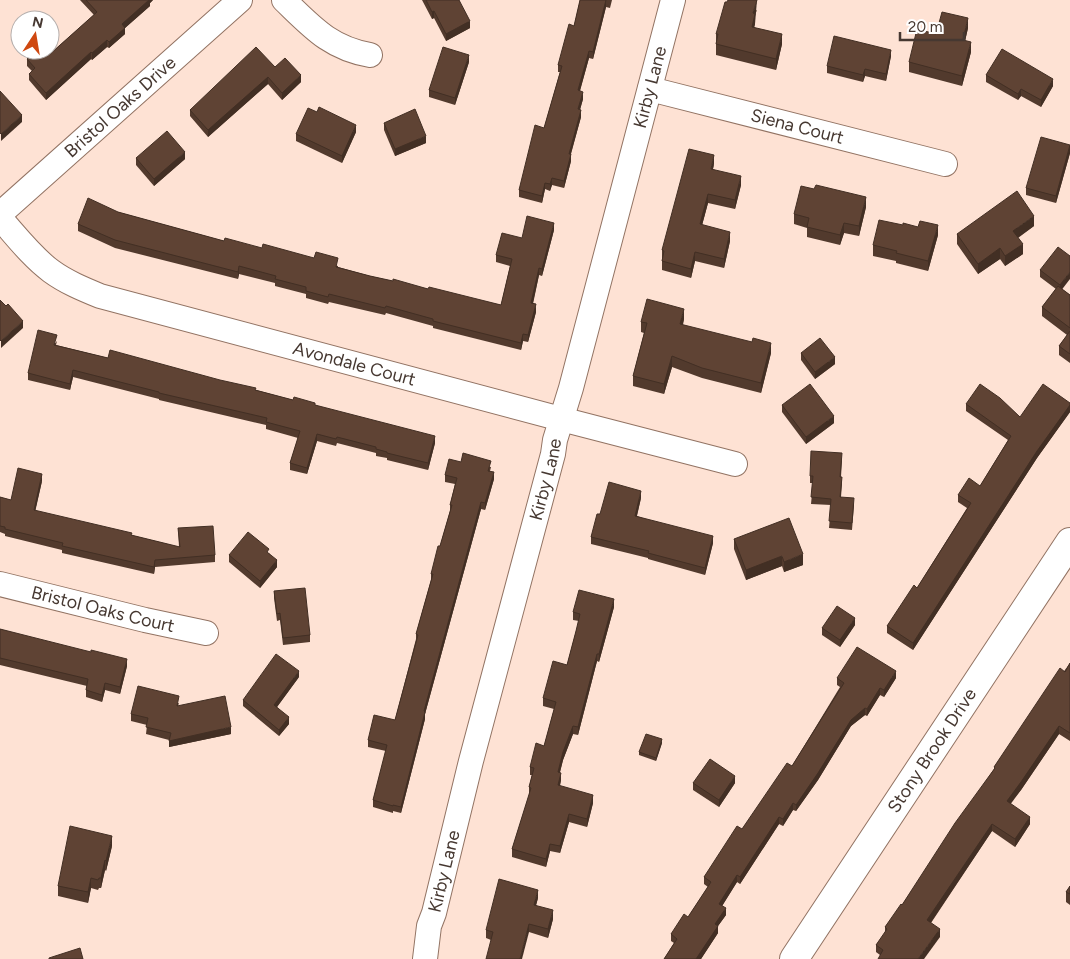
<svg xmlns="http://www.w3.org/2000/svg" width="1070" height="959" font-family="Figtree,sans-serif">
	<style>
		.lines { fill: none; stroke-linecap: round; stroke-linejoin: round }
		.minor-casing { stroke: #927363; stroke-width: 26 }
		.tertiary-casing { stroke: #927363; stroke-width: 30 }
		.minor { stroke: #fff; stroke-width: 24 }
		.tertiary { stroke: #fff; stroke-width: 28 }
		.wall { fill: #523a2d }
		.shaded-wall { fill: #422f24 }
		.building { fill: #5f4334; stroke: #422f24 }
		.labels { text-anchor: middle; stroke-width: 5; stroke-linejoin: round; paint-order: stroke }
		.street-label { font-size: 18px; fill: #463831; stroke: #fff }
	</style>
	<rect width="100%" height="100%" fill="#fee2d4"/>
	<g class="lines">
		<g class="minor-casing">
			<g id="minor">
				<path d="M 284,0 C 312,27 330,48 370,55"/>
				<path id="s1" d="M 650,89 L 945,164"/>
				<path id="s2" d="M 0,214 L 240,0"/>
				<path id="s3" d="M 0,218 C 16,236 32,257 51,271 C 66,282 83,289 100,296 L 561,419 L 735,464"/>
				<path id="s4" d="M 0,584 L 145,620 L 206,633"/>
				<path id="s5" d="M 425,959 L 429,926 L 434,913 L 471,761 L 553,454 L 555,440 L 571,388 L 673,0"/>
			</g>
		</g>
		<g class="tertiary-casing">
			<g id="tertiary">
				<path id="s6" d="M 794,959 L 1070,542"/>
			</g>
		</g>
		<use href="#minor" class="minor"/>
		<use href="#tertiary" class="tertiary"/>
	</g>
	<g class="wall">
		<path d="M 80,0 L 153,0 L 150,3 L 150,6 L 125,28 L 125,34 L 109,48 L 107,47 L 92,60 L 91,59 L 46,100 L 29,80 L 29,74 L 32,71 L 27,66 L 27,59 L 50,54 L 94,15 Z"/>
		<path d="M 422,0 L 459,0 L 470,28 L 446,41 L 434,18 L 432,19 Z"/>
		<path d="M 580,0 L 612,0 L 610,8 L 606,7 L 593,59 L 589,58 L 580,91 L 583,99 L 580,110 L 581,117 L 571,154 L 571,161 L 564,188 L 552,185 L 550,191 L 545,189 L 542,203 L 519,197 L 519,190 L 544,128 L 560,72 L 558,72 L 558,65 L 574,26 Z"/>
		<path d="M 757,10 L 755,15 L 755,24 L 754,27 L 782,44 L 776,70 L 716,55 L 716,34 Z"/>
		<path d="M 968,28 L 965,41 L 971,52 L 962,86 L 909,72 L 909,62 L 936,34 Z"/>
		<path d="M 891,56 L 886,81 L 865,76 L 863,82 L 827,73 L 827,66 Z"/>
		<path d="M 469,62 L 455,105 L 429,97 L 429,90 Z"/>
		<path d="M 275,67 L 301,82 L 282,100 L 268,84 L 208,137 L 190,116 L 190,110 Z"/>
		<path d="M 986,75 L 1053,86 L 1041,107 L 1021,96 L 1018,100 L 986,82 Z"/>
		<path d="M 384,123 L 426,143 L 395,156 L 384,130 Z"/>
		<path d="M 356,132 L 342,163 L 296,141 L 296,134 Z"/>
		<path d="M 1070,145 L 1070,153 L 1056,203 L 1026,195 L 1026,188 Z"/>
		<path d="M 136,158 L 185,159 L 154,186 L 136,165 Z"/>
		<path d="M 714,164 L 713,169 L 741,185 L 735,209 L 708,203 L 702,225 L 730,241 L 724,268 L 695,261 L 691,278 L 662,270 L 662,250 Z"/>
		<path d="M 866,207 L 859,236 L 844,233 L 840,245 L 807,237 L 807,228 L 794,224 L 794,214 Z"/>
		<path d="M 118,212 L 224,241 L 338,266 L 338,267 L 370,276 L 501,305 L 510,266 L 496,262 L 496,255 L 522,238 L 554,230 L 542,276 L 539,275 L 533,304 L 536,312 L 528,342 L 523,341 L 521,350 L 433,328 L 433,326 L 386,313 L 385,315 L 329,302 L 328,304 L 306,298 L 306,294 L 275,286 L 275,283 L 239,274 L 238,279 L 115,248 L 78,231 L 78,224 Z"/>
		<path d="M 1034,226 L 1018,238 L 1023,254 L 1005,266 L 1000,259 L 978,274 L 957,244 L 957,234 Z"/>
		<path d="M 938,235 L 928,271 L 896,263 L 896,261 L 873,256 L 873,245 Z"/>
		<path d="M 1070,256 L 1062,289 L 1070,295 L 1070,363 L 1059,355 L 1059,346 L 1067,335 L 1042,316 L 1042,307 L 1056,289 L 1040,277 L 1040,270 Z"/>
		<path d="M 684,319 L 683,325 L 771,353 L 761,393 L 702,378 L 672,367 L 664,394 L 633,386 L 633,376 L 644,333 L 641,332 L 641,322 Z"/>
		<path d="M 57,341 L 56,345 L 108,358 L 256,390 L 293,400 L 315,405 L 435,443 L 428,470 L 387,460 L 387,458 L 376,456 L 376,453 L 337,443 L 336,446 L 317,441 L 307,474 L 290,470 L 290,463 L 298,438 L 266,429 L 266,425 L 159,400 L 159,399 L 73,377 L 70,390 L 28,380 L 28,373 Z"/>
		<path d="M 801,353 L 835,364 L 815,379 L 801,360 Z"/>
		<path d="M 1070,403 L 1070,412 L 1037,458 L 913,650 L 887,633 L 887,626 L 917,588 L 967,508 L 958,502 L 958,495 L 980,486 L 1008,440 L 966,411 L 966,404 L 1020,417 Z"/>
		<path d="M 782,405 L 834,423 L 806,444 L 782,412 Z"/>
		<path d="M 842,460 L 841,477 L 842,484 L 841,497 L 854,505 L 852,530 L 829,528 L 831,505 L 811,504 L 813,483 L 810,483 L 810,476 Z"/>
		<path d="M 461,462 L 491,467 L 490,471 L 494,479 L 485,510 L 481,509 L 425,714 L 425,719 L 401,813 L 393,811 L 393,813 L 373,807 L 373,800 L 386,751 L 368,747 L 368,740 L 395,720 L 416,639 L 416,634 L 431,580 L 431,574 L 440,546 L 450,511 L 450,505 L 455,484 L 445,482 L 445,475 Z"/>
		<path d="M 42,481 L 35,511 L 179,547 L 178,528 L 215,555 L 215,562 L 155,567 L 154,574 L 62,553 L 62,550 L 5,536 L 5,534 L 0,532 L 0,497 L 11,500 Z"/>
		<path d="M 641,498 L 637,516 L 713,543 L 705,575 L 648,559 L 648,558 L 591,544 L 591,537 L 600,514 Z"/>
		<path d="M 734,539 L 803,565 L 784,572 L 782,566 L 746,580 L 734,549 Z"/>
		<path d="M 269,553 L 277,567 L 260,588 L 229,562 L 229,555 Z"/>
		<path d="M 274,591 L 310,635 L 310,642 L 283,645 L 280,620 L 277,621 L 274,598 Z"/>
		<path d="M 614,607 L 599,662 L 597,661 L 578,735 L 573,734 L 563,760 L 560,772 L 561,780 L 560,786 L 593,803 L 587,827 L 569,822 L 560,853 L 550,851 L 546,867 L 512,857 L 512,849 L 529,795 L 529,787 L 532,775 L 530,775 L 530,767 L 544,746 L 554,709 L 543,706 L 543,698 L 567,665 L 576,631 L 579,621 L 573,620 L 573,612 Z"/>
		<path d="M 855,625 L 840,647 L 822,635 L 822,628 Z"/>
		<path d="M 0,629 L 127,666 L 120,694 L 105,690 L 102,702 L 86,697 L 86,690 L 87,686 L 0,665 Z"/>
		<path d="M 1070,663 L 1070,741 L 1059,734 L 1021,790 L 1010,803 L 1030,824 L 1015,847 L 992,831 L 931,923 L 940,937 L 880,955 L 876,952 L 876,945 L 885,933 L 885,927 L 902,905 L 994,769 L 994,767 Z"/>
		<path d="M 299,677 L 277,707 L 289,724 L 279,736 L 243,706 L 243,700 Z"/>
		<path d="M 837,678 L 896,678 L 884,697 L 880,695 L 867,716 L 865,715 L 851,726 L 818,780 L 796,811 L 793,810 L 783,826 L 779,824 L 740,884 L 737,882 L 722,906 L 726,915 L 718,926 L 718,933 L 701,959 L 664,959 L 674,943 L 671,941 L 671,934 L 688,917 L 708,887 L 704,884 L 704,877 L 792,766 L 840,687 L 837,685 Z"/>
		<path d="M 179,703 L 178,706 L 231,734 L 169,747 L 169,740 L 146,734 L 147,725 L 131,721 L 131,714 Z"/>
		<path d="M 662,743 L 656,761 L 639,755 L 639,752 Z"/>
		<path d="M 693,783 L 735,783 L 719,807 L 693,790 Z"/>
		<path d="M 112,846 L 106,871 L 105,870 L 101,888 L 99,888 L 98,890 L 91,888 L 88,903 L 58,896 L 58,886 Z"/>
		<path d="M 1070,886 L 1070,905 L 1066,902 L 1066,892 Z"/>
		<path d="M 538,898 L 536,905 L 553,919 L 548,938 L 529,932 L 491,940 L 486,938 L 486,930 Z"/>
	</g>
	<g class="shaded-wall">
		<path d="M 149,0 L 153,0 L 150,3 L 150,6 L 125,28 L 125,34 L 109,48 L 109,42 L 122,24 Z"/>
		<path d="M 606,0 L 606,7 L 593,59 L 593,52 Z"/>
		<path d="M 757,0 L 755,24 L 752,37 L 753,13 Z"/>
		<path d="M 434,11 L 434,18 L 432,19 L 432,12 Z"/>
		<path d="M 968,18 L 968,28 L 963,50 L 963,40 Z"/>
		<path d="M 470,21 L 470,28 L 446,41 L 446,34 Z"/>
		<path d="M 782,34 L 782,44 L 776,70 L 776,59 Z"/>
		<path d="M 107,40 L 107,47 L 92,60 L 92,53 Z"/>
		<path d="M 971,42 L 971,52 L 962,86 L 962,76 Z"/>
		<path d="M 891,50 L 891,56 L 886,81 L 886,74 Z"/>
		<path d="M 589,51 L 589,58 L 578,97 L 578,90 Z"/>
		<path d="M 91,52 L 91,59 L 46,100 L 46,93 Z"/>
		<path d="M 469,55 L 469,62 L 455,105 L 455,98 Z"/>
		<path d="M 865,69 L 865,76 L 863,82 L 863,75 Z"/>
		<path d="M 301,75 L 301,82 L 282,100 L 282,93 Z"/>
		<path d="M 268,77 L 268,84 L 208,137 L 208,130 Z"/>
		<path d="M 1053,79 L 1053,86 L 1041,107 L 1041,100 Z"/>
		<path d="M 1021,89 L 1021,96 L 1018,100 L 1018,94 Z"/>
		<path d="M 583,92 L 583,99 L 578,116 L 578,109 Z"/>
		<path d="M 581,110 L 581,117 L 569,160 L 569,154 Z"/>
		<path d="M 22,115 L 22,122 L 1,141 L 1,134 Z"/>
		<path d="M 356,125 L 356,132 L 342,163 L 342,156 Z"/>
		<path d="M 426,136 L 426,143 L 395,156 L 395,149 Z"/>
		<path d="M 1070,146 L 1070,153 L 1056,203 L 1056,196 Z"/>
		<path d="M 185,152 L 185,159 L 154,186 L 154,179 Z"/>
		<path d="M 571,154 L 571,161 L 564,188 L 564,181 Z"/>
		<path d="M 714,155 L 714,164 L 711,178 L 711,169 Z"/>
		<path d="M 741,176 L 741,185 L 735,209 L 735,200 Z"/>
		<path d="M 552,178 L 552,185 L 550,191 L 550,184 Z"/>
		<path d="M 545,183 L 545,189 L 542,203 L 542,196 Z"/>
		<path d="M 708,194 L 708,203 L 700,233 L 700,224 Z"/>
		<path d="M 866,197 L 866,207 L 859,236 L 859,226 Z"/>
		<path d="M 1034,216 L 1034,226 L 1013,241 L 1013,231 Z"/>
		<path d="M 554,223 L 554,230 L 542,276 L 542,269 Z"/>
		<path d="M 844,223 L 844,233 L 840,245 L 840,235 Z"/>
		<path d="M 938,225 L 938,235 L 928,271 L 928,261 Z"/>
		<path d="M 730,232 L 730,241 L 724,268 L 724,259 Z"/>
		<path d="M 1023,244 L 1023,254 L 1005,266 L 1005,256 Z"/>
		<path d="M 1000,248 L 1000,259 L 978,274 L 978,264 Z"/>
		<path d="M 695,252 L 695,261 L 691,278 L 691,269 Z"/>
		<path d="M 239,266 L 239,274 L 238,279 L 238,272 Z"/>
		<path d="M 539,268 L 539,275 L 531,311 L 531,303 Z"/>
		<path d="M 1070,272 L 1070,279 L 1060,292 L 1060,285 Z"/>
		<path d="M 536,304 L 536,312 L 528,342 L 528,335 Z"/>
		<path d="M 684,309 L 684,319 L 680,334 L 680,324 Z"/>
		<path d="M 23,321 L 23,328 L 1,348 L 1,341 Z"/>
		<path d="M 523,334 L 523,341 L 521,350 L 521,343 Z"/>
		<path d="M 771,343 L 771,353 L 761,393 L 761,383 Z"/>
		<path d="M 672,356 L 672,367 L 664,394 L 664,384 Z"/>
		<path d="M 835,357 L 835,364 L 815,379 L 815,372 Z"/>
		<path d="M 73,370 L 73,377 L 70,390 L 70,384 Z"/>
		<path d="M 1070,405 L 1070,412 L 1037,458 L 913,650 L 913,643 L 1037,451 Z"/>
		<path d="M 834,416 L 834,423 L 806,444 L 806,437 Z"/>
		<path d="M 317,434 L 317,441 L 307,474 L 307,468 Z"/>
		<path d="M 435,436 L 435,443 L 428,470 L 428,463 Z"/>
		<path d="M 494,472 L 494,479 L 485,510 L 485,503 Z"/>
		<path d="M 42,474 L 42,481 L 34,517 L 34,510 Z"/>
		<path d="M 641,491 L 641,498 L 635,523 L 635,516 Z"/>
		<path d="M 481,502 L 481,509 L 425,714 L 425,719 L 401,813 L 401,807 L 424,711 Z"/>
		<path d="M 713,536 L 713,543 L 705,575 L 705,568 Z"/>
		<path d="M 803,554 L 803,565 L 784,572 L 784,562 Z"/>
		<path d="M 782,556 L 782,566 L 746,580 L 746,570 Z"/>
		<path d="M 155,560 L 155,567 L 154,574 L 154,567 Z"/>
		<path d="M 277,560 L 277,567 L 260,588 L 260,581 Z"/>
		<path d="M 614,599 L 614,607 L 599,662 L 599,654 Z"/>
		<path d="M 855,618 L 855,625 L 840,647 L 840,640 Z"/>
		<path d="M 597,654 L 597,661 L 578,735 L 578,727 Z"/>
		<path d="M 127,659 L 127,666 L 120,694 L 120,687 Z"/>
		<path d="M 299,671 L 299,677 L 274,711 L 274,705 Z"/>
		<path d="M 896,671 L 896,678 L 884,697 L 884,690 Z"/>
		<path d="M 105,683 L 105,690 L 102,702 L 102,695 Z"/>
		<path d="M 880,688 L 880,695 L 867,716 L 867,709 Z"/>
		<path d="M 865,708 L 865,715 L 851,726 L 818,780 L 796,811 L 796,805 L 851,720 Z"/>
		<path d="M 289,717 L 289,724 L 279,736 L 279,730 Z"/>
		<path d="M 573,726 L 573,734 L 563,760 L 558,780 L 558,772 L 563,752 Z"/>
		<path d="M 1059,726 L 1059,734 L 1021,790 L 1007,809 L 1007,801 Z"/>
		<path d="M 231,727 L 231,734 L 169,747 L 169,741 Z"/>
		<path d="M 662,739 L 662,743 L 656,761 L 656,758 Z"/>
		<path d="M 561,773 L 561,780 L 558,793 L 558,785 Z"/>
		<path d="M 735,776 L 735,783 L 719,807 L 719,800 Z"/>
		<path d="M 593,795 L 593,803 L 587,827 L 587,819 Z"/>
		<path d="M 793,803 L 793,810 L 783,826 L 783,819 Z"/>
		<path d="M 569,814 L 569,822 L 560,853 L 560,846 Z"/>
		<path d="M 779,817 L 779,824 L 740,884 L 740,877 Z"/>
		<path d="M 1030,817 L 1030,824 L 1015,847 L 1015,839 Z"/>
		<path d="M 992,824 L 992,831 L 927,928 L 927,920 Z"/>
		<path d="M 112,836 L 112,846 L 106,871 L 106,861 Z"/>
		<path d="M 550,844 L 550,851 L 546,867 L 546,859 Z"/>
		<path d="M 105,860 L 105,870 L 101,888 L 101,878 Z"/>
		<path d="M 737,875 L 737,882 L 719,911 L 719,904 Z"/>
		<path d="M 91,878 L 91,888 L 88,903 L 88,892 Z"/>
		<path d="M 538,890 L 538,898 L 534,913 L 534,905 Z"/>
		<path d="M 726,908 L 726,915 L 718,926 L 718,933 L 701,959 L 696,959 L 715,924 Z"/>
		<path d="M 553,910 L 553,919 L 548,938 L 548,929 Z"/>
		<path d="M 529,924 L 529,932 L 522,959 L 520,959 Z"/>
		<path d="M 940,929 L 940,937 L 924,959 L 918,959 Z"/>
	</g>
	<g class="building">
		<path d="M 86,0 L 149,0 L 122,24 L 125,28 L 109,42 L 107,40 L 92,53 L 91,52 L 46,93 L 29,74 L 35,68 L 27,59 L 37,50 L 46,50 L 50,54 L 97,12 Z"/>
		<path d="M 426,0 L 459,0 L 470,21 L 446,34 L 434,11 L 432,12 Z"/>
		<path d="M 580,0 L 606,0 L 593,52 L 589,51 L 578,90 L 583,92 L 578,109 L 581,110 L 569,154 L 571,154 L 564,181 L 552,178 L 550,184 L 545,183 L 542,196 L 519,190 L 535,125 L 544,128 L 562,66 L 558,65 L 569,24 L 574,26 Z"/>
		<path d="M 728,0 L 757,0 L 753,13 L 755,14 L 752,27 L 782,34 L 776,59 L 716,44 L 718,34 L 716,34 L 725,2 L 727,2 Z"/>
		<path d="M 942,12 L 968,18 L 963,40 L 971,42 L 962,76 L 909,62 L 917,29 L 936,34 Z"/>
		<path d="M 834,36 L 891,50 L 886,74 L 865,69 L 863,75 L 827,66 Z"/>
		<path d="M 256,47 L 275,67 L 285,58 L 301,75 L 282,93 L 268,77 L 208,130 L 190,110 Z"/>
		<path d="M 443,47 L 469,55 L 455,98 L 429,90 Z"/>
		<path d="M 1002,49 L 1053,79 L 1041,100 L 1021,89 L 1018,94 L 986,75 Z"/>
		<path d="M 0,91 L 22,115 L 1,134 L 0,133 Z"/>
		<path d="M 319,107 L 356,125 L 342,156 L 296,134 L 308,108 L 317,112 Z"/>
		<path d="M 415,109 L 426,136 L 395,149 L 384,123 Z"/>
		<path d="M 167,131 L 185,152 L 154,179 L 136,158 Z"/>
		<path d="M 1041,137 L 1070,145 L 1056,196 L 1026,188 Z"/>
		<path d="M 689,149 L 714,155 L 711,169 L 741,176 L 735,200 L 708,194 L 700,224 L 730,232 L 724,259 L 695,252 L 691,269 L 662,261 L 664,251 L 662,250 Z"/>
		<path d="M 816,185 L 866,197 L 859,226 L 844,223 L 840,235 L 807,227 L 809,218 L 794,214 L 801,186 L 814,189 Z"/>
		<path d="M 1017,191 L 1034,216 L 1013,231 L 1023,244 L 1005,256 L 1000,248 L 978,264 L 957,234 Z"/>
		<path d="M 88,198 L 118,212 L 224,241 L 225,238 L 262,248 L 263,244 L 314,258 L 316,252 L 338,258 L 336,267 L 370,276 L 393,281 L 393,279 L 428,289 L 429,287 L 501,305 L 512,259 L 496,255 L 502,233 L 522,238 L 527,216 L 554,223 L 542,269 L 539,268 L 531,303 L 536,304 L 528,335 L 523,334 L 521,343 L 433,321 L 433,319 L 386,306 L 385,308 L 329,294 L 328,297 L 306,291 L 306,287 L 275,279 L 276,276 L 239,266 L 238,272 L 115,240 L 78,224 Z"/>
		<path d="M 879,220 L 903,225 L 903,223 L 918,227 L 920,221 L 938,225 L 928,261 L 896,253 L 897,251 L 873,245 Z"/>
		<path d="M 1058,247 L 1070,256 L 1070,272 L 1060,285 L 1040,270 Z"/>
		<path d="M 1058,286 L 1070,295 L 1070,328 L 1042,307 Z"/>
		<path d="M 647,299 L 684,309 L 680,324 L 752,342 L 753,338 L 771,343 L 761,383 L 702,368 L 672,356 L 664,384 L 633,376 L 647,323 L 641,322 Z"/>
		<path d="M 0,300 L 6,306 L 8,304 L 23,321 L 1,341 L 0,340 Z"/>
		<path d="M 38,330 L 57,335 L 54,345 L 108,358 L 110,350 L 220,380 L 256,388 L 255,390 L 293,400 L 294,397 L 315,403 L 315,405 L 435,436 L 428,463 L 387,453 L 387,452 L 376,449 L 376,447 L 337,437 L 336,439 L 317,434 L 307,468 L 290,463 L 300,431 L 266,422 L 267,418 L 159,393 L 159,392 L 73,370 L 70,384 L 28,373 Z"/>
		<path d="M 1070,331 L 1070,354 L 1059,346 Z"/>
		<path d="M 820,338 L 835,357 L 815,372 L 801,353 Z"/>
		<path d="M 810,384 L 834,416 L 806,437 L 782,405 Z"/>
		<path d="M 980,384 L 1000,398 L 1020,417 L 1043,384 L 1070,403 L 1070,405 L 1037,451 L 913,643 L 887,626 L 914,585 L 917,588 L 971,503 L 958,495 L 969,478 L 980,486 L 1011,436 L 966,404 Z"/>
		<path d="M 811,451 L 842,453 L 840,477 L 842,477 L 840,497 L 854,498 L 852,523 L 829,521 L 831,499 L 811,497 L 813,476 L 810,476 Z"/>
		<path d="M 463,453 L 491,461 L 488,471 L 494,472 L 485,503 L 481,502 L 424,711 L 425,712 L 401,807 L 393,805 L 393,806 L 373,800 L 387,745 L 368,740 L 374,715 L 395,720 L 418,635 L 416,634 L 433,574 L 431,574 L 438,546 L 440,546 L 452,505 L 450,505 L 457,478 L 445,475 L 449,459 L 461,462 Z"/>
		<path d="M 18,468 L 42,474 L 34,510 L 132,533 L 131,535 L 180,547 L 178,528 L 213,526 L 215,555 L 155,560 L 154,567 L 62,546 L 63,543 L 5,529 L 5,527 L 0,526 L 0,497 L 11,500 Z"/>
		<path d="M 609,482 L 641,491 L 635,516 L 713,536 L 705,568 L 648,553 L 649,551 L 591,537 L 597,514 L 600,514 Z"/>
		<path d="M 789,518 L 803,554 L 784,562 L 782,556 L 746,570 L 734,539 Z"/>
		<path d="M 248,532 L 269,549 L 267,552 L 277,560 L 260,581 L 229,555 Z"/>
		<path d="M 305,588 L 310,635 L 283,638 L 280,613 L 277,614 L 274,591 Z"/>
		<path d="M 579,590 L 614,599 L 599,654 L 597,654 L 578,727 L 573,726 L 563,752 L 558,772 L 561,773 L 558,785 L 593,795 L 587,819 L 569,814 L 560,846 L 550,844 L 546,859 L 512,849 L 531,788 L 529,787 L 534,768 L 530,767 L 536,743 L 544,746 L 556,702 L 543,698 L 553,661 L 567,665 L 576,631 L 580,614 L 573,612 Z"/>
		<path d="M 837,606 L 855,618 L 840,640 L 822,628 Z"/>
		<path d="M 0,629 L 91,652 L 91,650 L 127,659 L 120,687 L 105,683 L 102,695 L 86,690 L 88,679 L 0,658 Z"/>
		<path d="M 857,647 L 896,671 L 884,690 L 880,688 L 867,709 L 865,708 L 851,720 L 818,773 L 796,805 L 793,803 L 783,819 L 779,817 L 740,877 L 737,875 L 719,904 L 726,908 L 715,924 L 718,926 L 696,959 L 664,959 L 677,939 L 671,934 L 684,914 L 688,917 L 711,882 L 704,877 L 737,826 L 742,829 L 787,763 L 792,766 L 844,683 L 837,678 Z"/>
		<path d="M 276,654 L 299,671 L 274,705 L 289,717 L 279,730 L 243,700 Z"/>
		<path d="M 1070,663 L 1070,733 L 1059,726 L 1021,782 L 1007,801 L 1030,817 L 1015,839 L 992,824 L 927,920 L 940,929 L 918,959 L 878,959 L 883,950 L 876,945 L 887,929 L 885,927 L 901,904 L 902,905 L 955,823 L 995,768 L 994,767 L 1060,668 L 1065,672 Z"/>
		<path d="M 138,686 L 179,696 L 177,706 L 225,696 L 231,727 L 169,741 L 171,733 L 146,727 L 148,718 L 131,714 Z"/>
		<path d="M 646,734 L 662,739 L 656,758 L 639,752 Z"/>
		<path d="M 710,759 L 735,776 L 719,800 L 693,783 Z"/>
		<path d="M 70,826 L 112,836 L 106,861 L 105,860 L 101,878 L 99,878 L 98,880 L 91,878 L 88,892 L 58,886 Z"/>
		<path d="M 499,879 L 538,890 L 534,905 L 553,910 L 548,929 L 529,924 L 520,959 L 486,959 L 493,932 L 486,930 Z"/>
		<path d="M 1070,886 L 1070,894 L 1066,892 Z"/>
		<path d="M 80,948 L 83,959 L 49,959 L 49,958 Z"/>
	</g>
	<g class="labels">
		<g class="street-label">
			<text dy="6" stroke="none"><textPath href="#s5" startOffset="901">Kirby Lane</textPath></text>
			<text dy="6" stroke="none"><textPath href="#s2" startOffset="161">Bristol Oaks Drive</textPath></text>
			<text dy="6" stroke="none"><textPath href="#s1" startOffset="152">Siena Court</textPath></text>
			<text dy="6" stroke="none"><textPath href="#s3" startOffset="392">Avondale Court</textPath></text>
			<text dy="6" stroke="none"><textPath href="#s5" startOffset="495">Kirby Lane</textPath></text>
			<text dy="6" stroke="none"><textPath href="#s4" startOffset="106">Bristol Oaks Court</textPath></text>
			<text dy="6" stroke="none"><textPath href="#s6" startOffset="250">Stony Brook Drive</textPath></text>
			<text dy="6" stroke="none"><textPath href="#s5" startOffset="90">Kirby Lane</textPath></text>
		</g>
	</g>
	<g transform="translate(35 35) rotate(12)"><circle r="24" fill="#ffffff" stroke="#b5afad"/>
	<path d="M0-4L9 19L0 12L-9 19Z" fill="#cf4810"/>
	<text y="-8" font-size="14" font-weight="bold" text-anchor="middle" fill="#463831">N</text>
	</g>
	<path d="M900 32v8h64v-8" fill="none" stroke="#463831" stroke-width="2.5"/>
	<text x="908" y="32" font-size="15" fill="#463831" stroke="#ffffff" stroke-width="4" paint-order="stroke">20 m</text>
</svg>
